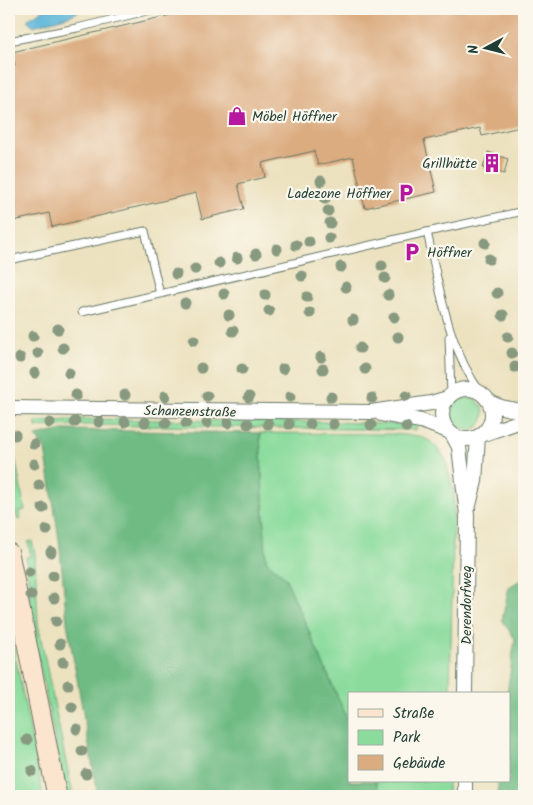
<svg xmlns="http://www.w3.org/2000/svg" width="533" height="805" font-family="Kalam,sans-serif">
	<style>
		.green { fill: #8adb9c; stroke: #548c68 }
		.forest { fill: #6fbb84; stroke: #477c5c }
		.water { fill: #5bb6d9; stroke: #3d7a86 }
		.building { fill: #dbac80 }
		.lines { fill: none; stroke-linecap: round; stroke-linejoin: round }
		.lane-casing { stroke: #677765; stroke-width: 9 }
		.street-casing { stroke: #677765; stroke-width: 16 }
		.secondary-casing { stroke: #677765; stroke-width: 21 }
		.lane { stroke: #fff; stroke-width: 7 }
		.street { stroke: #fff; stroke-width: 14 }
		.secondary { stroke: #fce5cf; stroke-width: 19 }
		.tree { fill: #87997f }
		.labels { text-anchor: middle; stroke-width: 4.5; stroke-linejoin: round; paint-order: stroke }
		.poi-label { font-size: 14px; fill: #1f3d34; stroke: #fbf7ec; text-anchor: start }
		.street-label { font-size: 14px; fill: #1f3d34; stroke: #fbf7ec }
	</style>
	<rect width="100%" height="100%" fill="#fbf7ec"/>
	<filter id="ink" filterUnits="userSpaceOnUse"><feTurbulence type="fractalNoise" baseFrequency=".02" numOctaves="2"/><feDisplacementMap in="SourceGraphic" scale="10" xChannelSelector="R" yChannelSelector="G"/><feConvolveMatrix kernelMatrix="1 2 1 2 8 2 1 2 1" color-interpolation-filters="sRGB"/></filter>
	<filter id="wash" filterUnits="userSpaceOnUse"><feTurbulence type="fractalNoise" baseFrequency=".0096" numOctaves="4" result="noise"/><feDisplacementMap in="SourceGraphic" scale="20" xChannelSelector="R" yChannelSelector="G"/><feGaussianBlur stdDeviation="1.12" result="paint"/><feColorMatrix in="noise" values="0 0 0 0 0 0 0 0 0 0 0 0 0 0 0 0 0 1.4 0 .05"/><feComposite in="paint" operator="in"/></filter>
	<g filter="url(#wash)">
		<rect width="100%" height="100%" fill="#ece2c0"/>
		<g class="green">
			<circle cx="468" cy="414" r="16"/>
			<path d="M 84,419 L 334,422 L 417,425 L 416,430 L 84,425 L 36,427 L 36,422 Z"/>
			<path d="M 260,433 L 392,434 L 418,436 L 430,441 L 438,449 L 445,458 L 454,493 L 450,694 L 349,694 L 349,723 L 285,577 L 266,561 Z"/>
			<path d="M 15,457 L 25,510 L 19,511 L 21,519 L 18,520 L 9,496 L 9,458 Z"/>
			<path d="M 32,541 L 35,554 L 38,624 L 73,796 L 66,796 L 32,625 L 26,557 L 31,556 L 28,542 Z"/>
			<path d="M 9,624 L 43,796 L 9,796 Z"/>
			<path d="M 375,781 L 448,781 L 448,796 L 382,796 Z"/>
		</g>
		<g class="forest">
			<path d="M 63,430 L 260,433 L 266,561 L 285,577 L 349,723 L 349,781 L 375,781 L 382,796 L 98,796 L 67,623 L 59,539 L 45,449 L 36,436 Z"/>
			<path d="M 524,578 L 524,796 L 498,796 L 498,781 L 509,781 L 509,694 L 507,694 L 515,639 L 502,620 L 509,587 Z"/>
		</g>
		<path class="water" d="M 45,9 L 84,9 L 69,16 L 33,26 L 27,20 Z"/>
		<g id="blocks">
			<g class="building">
				<path d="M 196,9 L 524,9 L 524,126 L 482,136 L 480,128 L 424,140 L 436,192 L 365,208 L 353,157 L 318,165 L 314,151 L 262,163 L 265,177 L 238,184 L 244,209 L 218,215 L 202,219 L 196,193 L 52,227 L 49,213 L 9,222 L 9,67 L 15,66 L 12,52 Z"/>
				<path d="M 488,152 L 508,159 L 504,174 L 483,168 Z"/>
			</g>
		</g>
	</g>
	<g filter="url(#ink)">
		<use href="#blocks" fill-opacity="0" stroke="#677765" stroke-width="1"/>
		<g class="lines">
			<g class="lane-casing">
				<g id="lane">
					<path d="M 9,41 L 77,28 L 155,9"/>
					<path d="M 427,232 L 524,211"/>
					<path d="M 9,260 L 145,231 L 160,294"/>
					<path d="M 82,312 L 427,232 C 440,288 447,346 481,393"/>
					<path d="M 449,337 L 451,395"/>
				</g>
			</g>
			<g class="street-casing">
				<g id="street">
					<circle cx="467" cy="414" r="25"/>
					<path d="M 486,398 C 494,408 512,409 524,411"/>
					<path d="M 9,408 L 371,412 L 431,403 L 448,398"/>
					<path d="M 381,414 L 421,421 L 448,431"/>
					<path d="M 484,434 L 524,420"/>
					<path d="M 453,436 L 459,447 L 467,515 L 465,694"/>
					<path d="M 469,505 L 475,481 L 478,437"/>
					<path d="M 465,796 L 465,781"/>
				</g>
			</g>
			<g class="secondary-casing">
				<path id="secondary" d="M 9,553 L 57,796"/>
			</g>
			<use href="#lane" class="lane"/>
			<use href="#street" class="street"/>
			<use href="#secondary" class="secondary"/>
		</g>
		<g class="tree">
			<circle cx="321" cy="181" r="5.5"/>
			<circle cx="325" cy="199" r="5.5"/>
			<circle cx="328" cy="211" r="5.5"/>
			<circle cx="330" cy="223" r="5.5"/>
			<circle cx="329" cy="238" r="5.5"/>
			<circle cx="309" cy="242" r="5.5"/>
			<circle cx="485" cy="243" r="5.5"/>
			<circle cx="296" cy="245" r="5.5"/>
			<circle cx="277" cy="249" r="5.5"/>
			<circle cx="256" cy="254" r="5.5"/>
			<circle cx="237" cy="258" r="5.5"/>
			<circle cx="489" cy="259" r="5.5"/>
			<circle cx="219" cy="263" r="5.5"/>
			<circle cx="382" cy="266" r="5.5"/>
			<circle cx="341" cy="267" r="5.5"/>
			<circle cx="195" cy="269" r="5.5"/>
			<circle cx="176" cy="274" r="5.5"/>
			<circle cx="302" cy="276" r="5.5"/>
			<circle cx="385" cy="278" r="5.5"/>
			<circle cx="346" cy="287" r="5.5"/>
			<circle cx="497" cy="293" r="5.5"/>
			<circle cx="224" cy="294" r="5.5"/>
			<circle cx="265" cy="295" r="5.5"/>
			<circle cx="388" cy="295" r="5.5"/>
			<circle cx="307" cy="297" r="5.5"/>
			<circle cx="185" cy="303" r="5.5"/>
			<circle cx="269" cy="311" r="5.5"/>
			<circle cx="310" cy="313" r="5.5"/>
			<circle cx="229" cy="315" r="5.5"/>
			<circle cx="503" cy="315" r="5.5"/>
			<circle cx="394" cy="317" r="5.5"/>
			<circle cx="353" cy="320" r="5.5"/>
			<circle cx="58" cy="329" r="5.5"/>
			<circle cx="233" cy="331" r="5.5"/>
			<circle cx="33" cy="336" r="5.5"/>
			<circle cx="398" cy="337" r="5.5"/>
			<circle cx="508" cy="337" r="5.5"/>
			<circle cx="194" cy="340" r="5.5"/>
			<circle cx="63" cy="348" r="5.5"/>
			<circle cx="360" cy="348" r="5.5"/>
			<circle cx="38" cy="353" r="5.5"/>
			<circle cx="512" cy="353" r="5.5"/>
			<circle cx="321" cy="357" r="5.5"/>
			<circle cx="20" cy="358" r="5.5"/>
			<circle cx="515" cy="367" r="5.5"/>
			<circle cx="201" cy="368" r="5.5"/>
			<circle cx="242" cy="369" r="5.5"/>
			<circle cx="283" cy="369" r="5.5"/>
			<circle cx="323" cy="369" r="5.5"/>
			<circle cx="365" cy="369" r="5.5"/>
			<circle cx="35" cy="373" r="5.5"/>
			<circle cx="69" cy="373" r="5.5"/>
			<circle cx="76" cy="395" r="5.5"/>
			<circle cx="125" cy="395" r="5.5"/>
			<circle cx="165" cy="396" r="5.5"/>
			<circle cx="207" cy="396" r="5.5"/>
			<circle cx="406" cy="396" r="5.5"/>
			<circle cx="249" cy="397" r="5.5"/>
			<circle cx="290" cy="397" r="5.5"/>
			<circle cx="331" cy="397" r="5.5"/>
			<circle cx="372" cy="398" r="5.5"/>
			<circle cx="75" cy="422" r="5.5"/>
			<circle cx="99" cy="422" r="5.5"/>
			<circle cx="125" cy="422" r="5.5"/>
			<circle cx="145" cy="422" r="5.5"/>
			<circle cx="50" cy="423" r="5.5"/>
			<circle cx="166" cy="423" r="5.5"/>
			<circle cx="186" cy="423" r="5.5"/>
			<circle cx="207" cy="423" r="5.5"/>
			<circle cx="228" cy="423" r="5.5"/>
			<circle cx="248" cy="424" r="5.5"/>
			<circle cx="268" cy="424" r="5.5"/>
			<circle cx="289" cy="424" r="5.5"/>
			<circle cx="310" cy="424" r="5.5"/>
			<circle cx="333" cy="424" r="5.5"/>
			<circle cx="371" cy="425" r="5.5"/>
			<circle cx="406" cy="427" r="5.5"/>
			<circle cx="15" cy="435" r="5.5"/>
			<circle cx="34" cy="444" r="5.5"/>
			<circle cx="34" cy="464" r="5.5"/>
			<circle cx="39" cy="485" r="5.5"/>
			<circle cx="43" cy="508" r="5.5"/>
			<circle cx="47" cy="530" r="5.5"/>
			<circle cx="51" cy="552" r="5.5"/>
			<circle cx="29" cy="572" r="5.5"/>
			<circle cx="53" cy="576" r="5.5"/>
			<circle cx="31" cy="595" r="5.5"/>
			<circle cx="54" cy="598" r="5.5"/>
			<circle cx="56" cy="621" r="5.5"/>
			<circle cx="60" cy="644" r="5.5"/>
			<circle cx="63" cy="662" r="5.5"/>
			<circle cx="68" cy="685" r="5.5"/>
			<circle cx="72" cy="707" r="5.5"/>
			<circle cx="77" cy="729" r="5.5"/>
			<circle cx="27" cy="740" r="5.5"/>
			<circle cx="82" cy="751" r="5.5"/>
			<circle cx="32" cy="771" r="5.5"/>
			<circle cx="86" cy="774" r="5.5"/>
		</g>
	</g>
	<defs>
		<g id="shop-bare" transform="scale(1.5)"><path d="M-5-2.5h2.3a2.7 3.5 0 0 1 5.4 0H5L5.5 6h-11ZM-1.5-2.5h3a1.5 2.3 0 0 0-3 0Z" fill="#b5179e" stroke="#fbf7ec" stroke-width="2.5" paint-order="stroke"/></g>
		<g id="building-bare" transform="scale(1.5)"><path d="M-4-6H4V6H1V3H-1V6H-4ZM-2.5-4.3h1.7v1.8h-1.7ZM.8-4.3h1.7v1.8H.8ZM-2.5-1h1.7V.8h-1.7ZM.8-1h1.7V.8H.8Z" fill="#b5179e" stroke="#fbf7ec" stroke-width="2.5" paint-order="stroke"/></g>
		<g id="parking-bare" transform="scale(1.5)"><path d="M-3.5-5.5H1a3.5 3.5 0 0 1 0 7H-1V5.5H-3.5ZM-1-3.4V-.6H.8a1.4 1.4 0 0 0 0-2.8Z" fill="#b5179e" stroke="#fbf7ec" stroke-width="2.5" paint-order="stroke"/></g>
	</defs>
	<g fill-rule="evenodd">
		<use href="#shop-bare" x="237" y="116"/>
		<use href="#building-bare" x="492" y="163"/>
		<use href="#parking-bare" x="406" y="193"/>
		<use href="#parking-bare" x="412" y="252"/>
	</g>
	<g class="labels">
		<g class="poi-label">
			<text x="252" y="121">Möbel Höffner</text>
			<text x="477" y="168" text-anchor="end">Grillhütte</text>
			<text x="391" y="198" text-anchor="end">Ladezone Höffner</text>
			<text x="427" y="257">Höffner</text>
		</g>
		<g class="street-label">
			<text transform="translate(190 411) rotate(1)" y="5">Schanzenstraße</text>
			<text transform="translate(466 605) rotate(-90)" y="5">Derendorfweg</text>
		</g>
	</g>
	<rect width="533" height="805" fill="none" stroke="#fbf7ec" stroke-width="30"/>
	<rect x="348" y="692" width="162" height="90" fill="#fbf7ec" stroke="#a3ada2"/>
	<rect x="358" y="709" width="25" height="8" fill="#fce5cf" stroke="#a3ada2"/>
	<text x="393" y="718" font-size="15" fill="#1f3d34">Straße</text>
	<rect x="358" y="730" width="25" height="15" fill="#8adb9c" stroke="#a3ada2"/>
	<text x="393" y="742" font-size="15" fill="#1f3d34">Park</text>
	<rect x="358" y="755" width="25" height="15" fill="#dbac80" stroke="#a3ada2"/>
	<text x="393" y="768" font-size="15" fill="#1f3d34">Gebäude</text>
	<g transform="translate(486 48) rotate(263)" stroke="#fbf7ec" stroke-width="4" paint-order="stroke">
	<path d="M0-4L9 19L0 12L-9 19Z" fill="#1f3d34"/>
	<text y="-8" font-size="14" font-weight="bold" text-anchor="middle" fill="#1f3d34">N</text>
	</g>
</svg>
